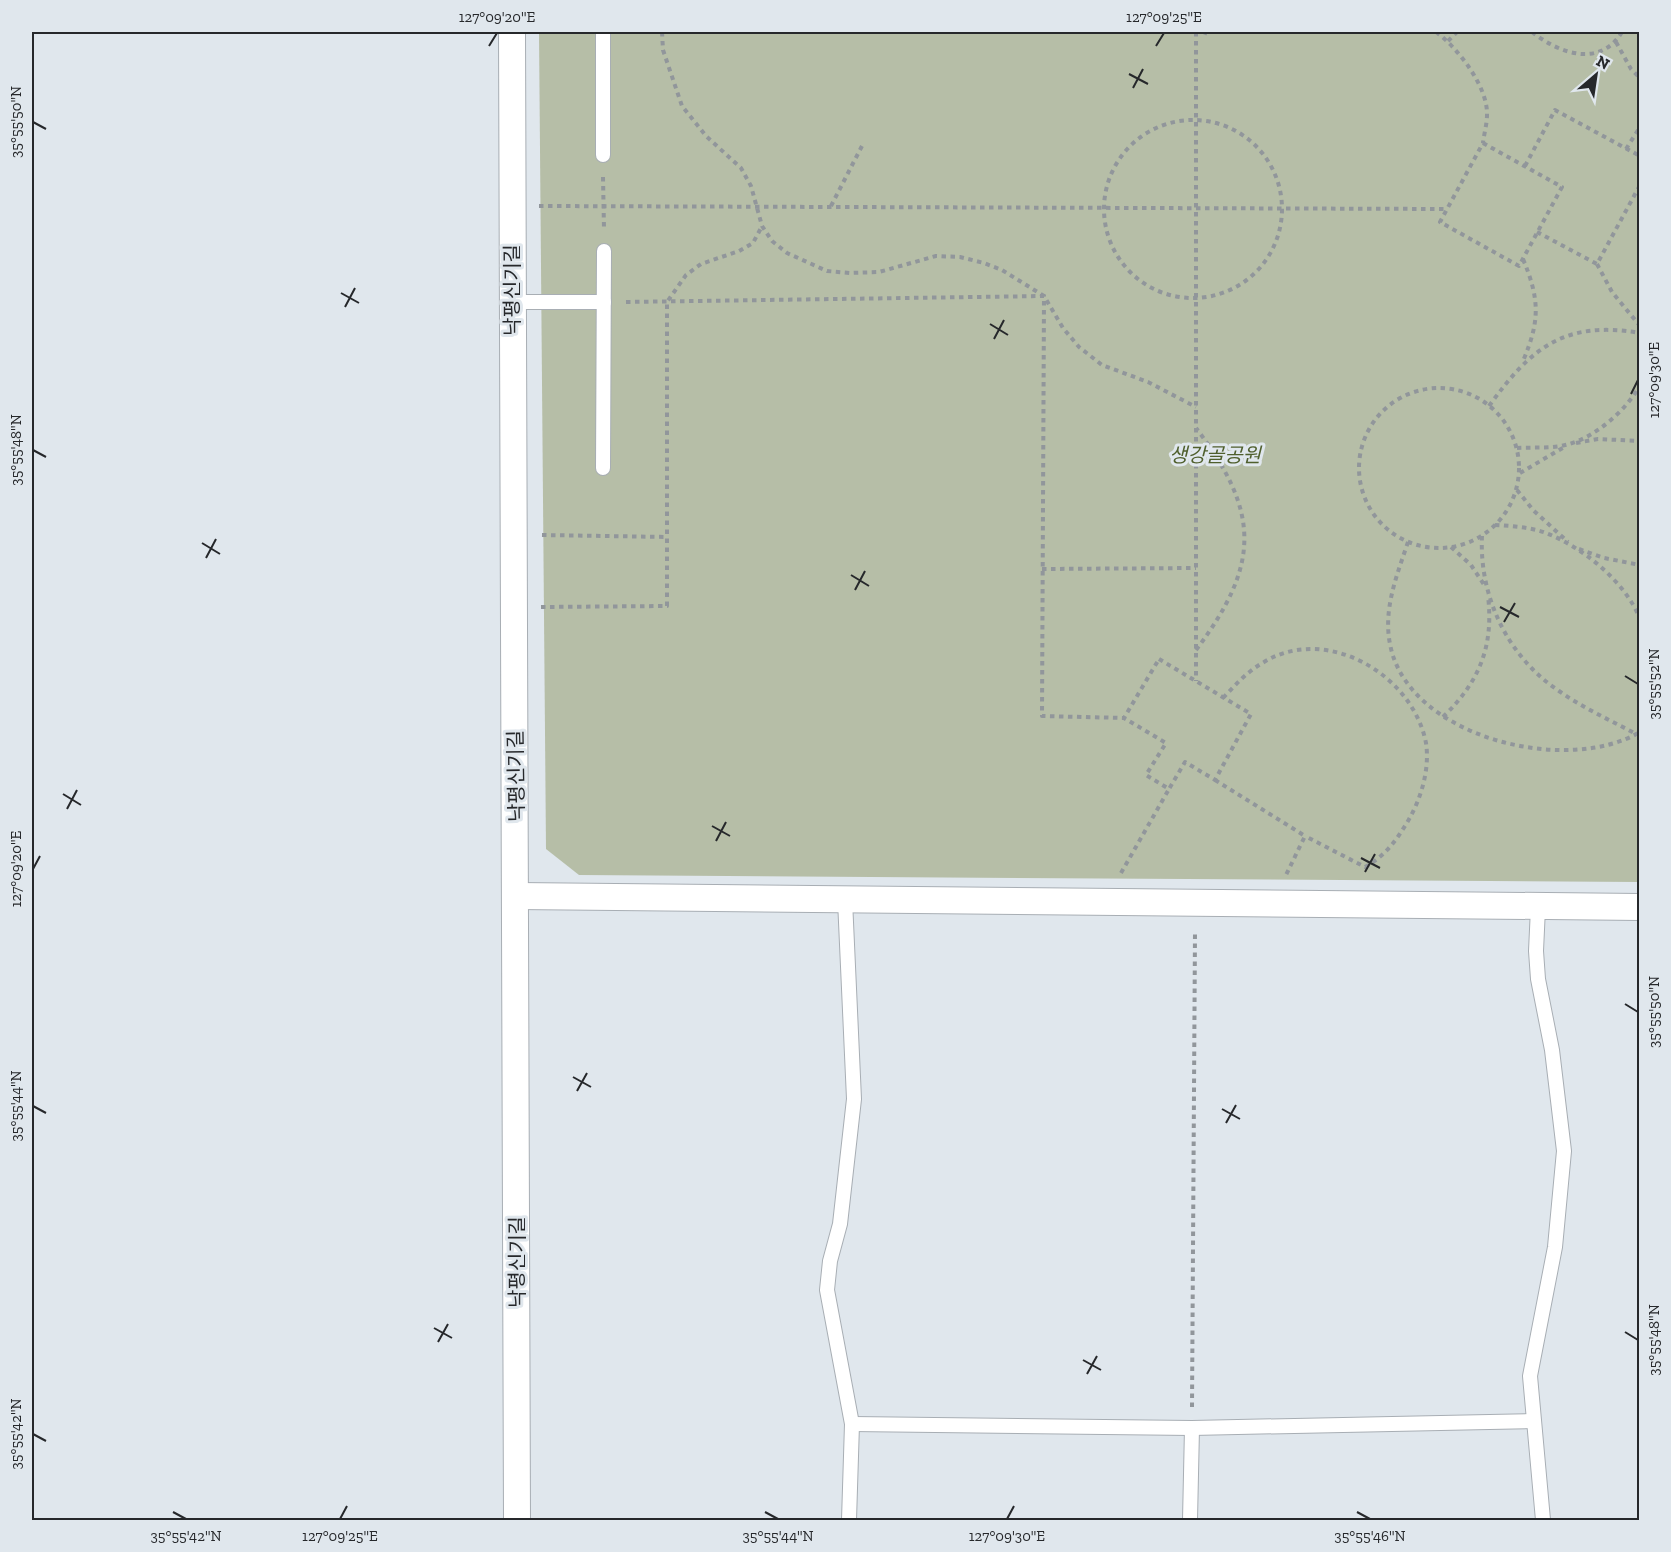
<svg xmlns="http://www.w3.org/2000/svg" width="1671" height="1552" font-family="'Zilla Slab','Noto Sans KR',serif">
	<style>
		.green { fill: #b6bea7 }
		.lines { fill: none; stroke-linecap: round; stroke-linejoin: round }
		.service-casing { stroke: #a8aeb4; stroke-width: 16 }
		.minor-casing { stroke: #a8aeb4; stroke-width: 28 }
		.path { stroke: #91969b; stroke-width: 4; stroke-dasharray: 4.5 4.5; stroke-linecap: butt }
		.service { stroke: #fff; stroke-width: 14 }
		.minor { stroke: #fff; stroke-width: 26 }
		.ticks { fill: none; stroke: #26282b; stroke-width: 2 }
		.labels { text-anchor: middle; stroke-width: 6; stroke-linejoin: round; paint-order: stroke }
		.street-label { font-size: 20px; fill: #26282b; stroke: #e0e7ed }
		.park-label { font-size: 20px; font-style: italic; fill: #4f5f2d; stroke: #e0e7ed }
		.neatline { fill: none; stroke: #26282b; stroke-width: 2 }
		.ticks-label { font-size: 15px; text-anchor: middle; fill: #26282b }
	</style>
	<rect width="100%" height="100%" fill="#e0e7ed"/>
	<path class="green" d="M 539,32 L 1639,32 L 1639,882 L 579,875 L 546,849 Z"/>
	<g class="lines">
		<g class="service-casing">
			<g id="service">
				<path d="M 603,155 L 603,32"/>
				<path d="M 511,302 L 604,302"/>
				<path d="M 603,468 L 604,251"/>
				<path d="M 845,900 L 854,1099 L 840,1224 L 830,1261 L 827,1290 L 852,1424 L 849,1520"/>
				<path d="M 1538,908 L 1536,951 L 1538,979 L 1552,1050 L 1564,1151 L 1555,1247 L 1530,1376 L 1543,1520"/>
				<path d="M 852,1424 L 1192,1428 L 1533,1421"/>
				<path d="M 1190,1520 L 1192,1428"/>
			</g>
		</g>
		<g class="minor-casing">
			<g id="minor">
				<path d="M 512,32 L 517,1520"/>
				<path d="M 517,896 L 1640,907"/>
			</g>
		</g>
		<g class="path">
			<path d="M 662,32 L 663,50 L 682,106 L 706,136 L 741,168 L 751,186 L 762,226 L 772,241 L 787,253 L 827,271 L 850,273 L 879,272 L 936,256 L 960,257 L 984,263 L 1002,270 L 1044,296 L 1063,328 L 1079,347 L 1102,365 L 1148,382 L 1196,407"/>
			<path d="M 1196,32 L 1196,681"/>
			<path d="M 1203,32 L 1208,34 L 1209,32"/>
			<path d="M 1436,32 C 1458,48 1488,87 1487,115 C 1487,124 1484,134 1483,143"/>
			<path d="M 1532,32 C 1560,54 1600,68 1622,32"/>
			<path d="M 1448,41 L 1457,32"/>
			<path d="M 1616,42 L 1631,69 L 1640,78"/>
			<circle cx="1193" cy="209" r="89"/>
			<path d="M 1483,143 L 1562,187 L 1519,266 L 1440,222 Z"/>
			<path d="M 1626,149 L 1640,127"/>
			<path d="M 1525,166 L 1555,110 L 1640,156"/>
			<path d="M 603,177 L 604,229"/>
			<path d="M 539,206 L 1447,209"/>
			<path d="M 831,206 L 863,144"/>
			<path d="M 1537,232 L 1597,264 L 1640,185"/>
			<path d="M 1523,259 C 1540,300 1540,321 1523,361"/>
			<path d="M 1597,264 L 1612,292 L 1640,326"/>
			<path d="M 626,302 L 1044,296 L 1042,716 L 1124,718"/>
			<circle cx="1439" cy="468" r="80"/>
			<path d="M 1489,406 C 1531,348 1564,320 1640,333"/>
			<path d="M 1576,443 L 1598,439 L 1640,441"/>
			<path d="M 1517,448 C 1533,447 1553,449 1569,444 C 1595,437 1627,410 1640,385"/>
			<path d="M 1520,473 L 1566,446"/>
			<path d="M 1517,490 L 1533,510 L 1568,542"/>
			<path d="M 1495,525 C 1512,526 1530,527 1546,533 C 1582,547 1625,581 1640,619"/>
			<path d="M 542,535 L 668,537"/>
			<path d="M 1482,536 C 1479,597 1508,657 1559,691 C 1583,708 1610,720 1636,734"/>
			<path d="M 1408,542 C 1397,575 1383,609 1390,644 C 1407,737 1566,776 1640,732"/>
			<path d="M 1451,547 L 1471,565 L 1485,586"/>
			<path d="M 1579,549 L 1604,558 L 1640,565"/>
			<path d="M 1042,569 L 1196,568"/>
			<path d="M 541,607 L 667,606 L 667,302 L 686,275 L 701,264 L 739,251 L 753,243 L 762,226"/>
			<path d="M 1196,650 C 1260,565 1261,513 1196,428"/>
			<path d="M 1159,659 L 1251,714 L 1215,780 L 1185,762 L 1169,789 L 1146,775 L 1166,743 L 1124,718 Z"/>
			<path d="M 1223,698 C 1236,684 1248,671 1264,662 C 1327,624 1413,675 1426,743 C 1430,769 1421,799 1408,821 C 1396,841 1385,856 1365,867 L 1305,836"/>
			<path d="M 1443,717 C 1479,682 1494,647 1488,596"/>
			<path d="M 1215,780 L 1305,836 L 1286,875"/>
			<path d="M 1121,873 L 1169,789"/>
			<path d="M 1192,1407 L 1195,932"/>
		</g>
		<use href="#service" class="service"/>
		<use href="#minor" class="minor"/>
	</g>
	<path class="ticks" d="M 489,46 L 497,33M 1156,46 L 1164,33M 1129,74 L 1148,84M 1133,88 L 1143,69M 33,122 L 46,129M 341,293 L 359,303M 345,307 L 355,288M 990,324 L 1008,335M 994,339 L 1004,320M 1631,394 L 1638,380M 33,450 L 46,457M 202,543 L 220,554M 206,558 L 216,539M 851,575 L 869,586M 855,590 L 865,571M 1500,607 L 1519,617M 1504,622 L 1515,603M 1625,676 L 1638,684M 63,794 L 81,805M 67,809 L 77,790M 712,826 L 730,836M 716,841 L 726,822M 1361,858 L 1380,868M 33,869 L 40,856M 1365,872 L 1375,854M 1625,1004 L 1638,1012M 573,1077 L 591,1087M 577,1091 L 587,1073M 33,1106 L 46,1113M 1222,1109 L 1240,1119M 1226,1123 L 1236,1105M 434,1328 L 452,1338M 1625,1332 L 1638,1340M 438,1342 L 448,1324M 1083,1360 L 1101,1370M 1087,1374 L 1097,1356M 33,1434 L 46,1441M 173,1512 L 186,1519M 765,1512 L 778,1519M 1357,1512 L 1370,1519M 340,1519 L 347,1506M 1007,1519 L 1014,1506"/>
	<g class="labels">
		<g class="street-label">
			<text transform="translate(512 290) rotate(-90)" y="7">낙평신기길</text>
			<text transform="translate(516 776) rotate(-91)" y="7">낙평신기길</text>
			<text transform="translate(517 1262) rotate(-90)" y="7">낙평신기길</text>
		</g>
		<g class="park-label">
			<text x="1215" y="462">생강골공원</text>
		</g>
	</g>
	<rect width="1671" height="1552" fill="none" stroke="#e0e7ed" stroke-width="66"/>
	<g transform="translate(1596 75) rotate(29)" stroke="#e0e7ed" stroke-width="4.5" paint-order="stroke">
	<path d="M0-4.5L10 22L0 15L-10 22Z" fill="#26282b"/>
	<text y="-9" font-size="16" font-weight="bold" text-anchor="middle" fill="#26282b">N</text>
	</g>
	<rect x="33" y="33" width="1605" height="1486" class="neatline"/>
	<g class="ticks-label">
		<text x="497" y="22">127°09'20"E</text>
		<text x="1164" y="22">127°09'25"E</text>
		<text transform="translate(16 122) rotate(-90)" y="5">35°55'50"N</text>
		<text transform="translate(1654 380) rotate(-90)" y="5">127°09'30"E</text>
		<text transform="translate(16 450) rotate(-90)" y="5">35°55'48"N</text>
		<text transform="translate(1654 684) rotate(-90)" y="5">35°55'52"N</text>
		<text transform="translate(16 869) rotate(-90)" y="5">127°09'20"E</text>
		<text transform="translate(1654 1012) rotate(-90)" y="5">35°55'50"N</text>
		<text transform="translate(16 1106) rotate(-90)" y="5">35°55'44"N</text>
		<text transform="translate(1654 1340) rotate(-90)" y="5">35°55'48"N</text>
		<text transform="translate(16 1434) rotate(-90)" y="5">35°55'42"N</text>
		<text x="186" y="1541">35°55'42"N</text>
		<text x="340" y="1541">127°09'25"E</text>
		<text x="778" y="1541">35°55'44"N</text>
		<text x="1007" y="1541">127°09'30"E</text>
		<text x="1370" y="1541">35°55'46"N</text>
	</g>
</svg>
